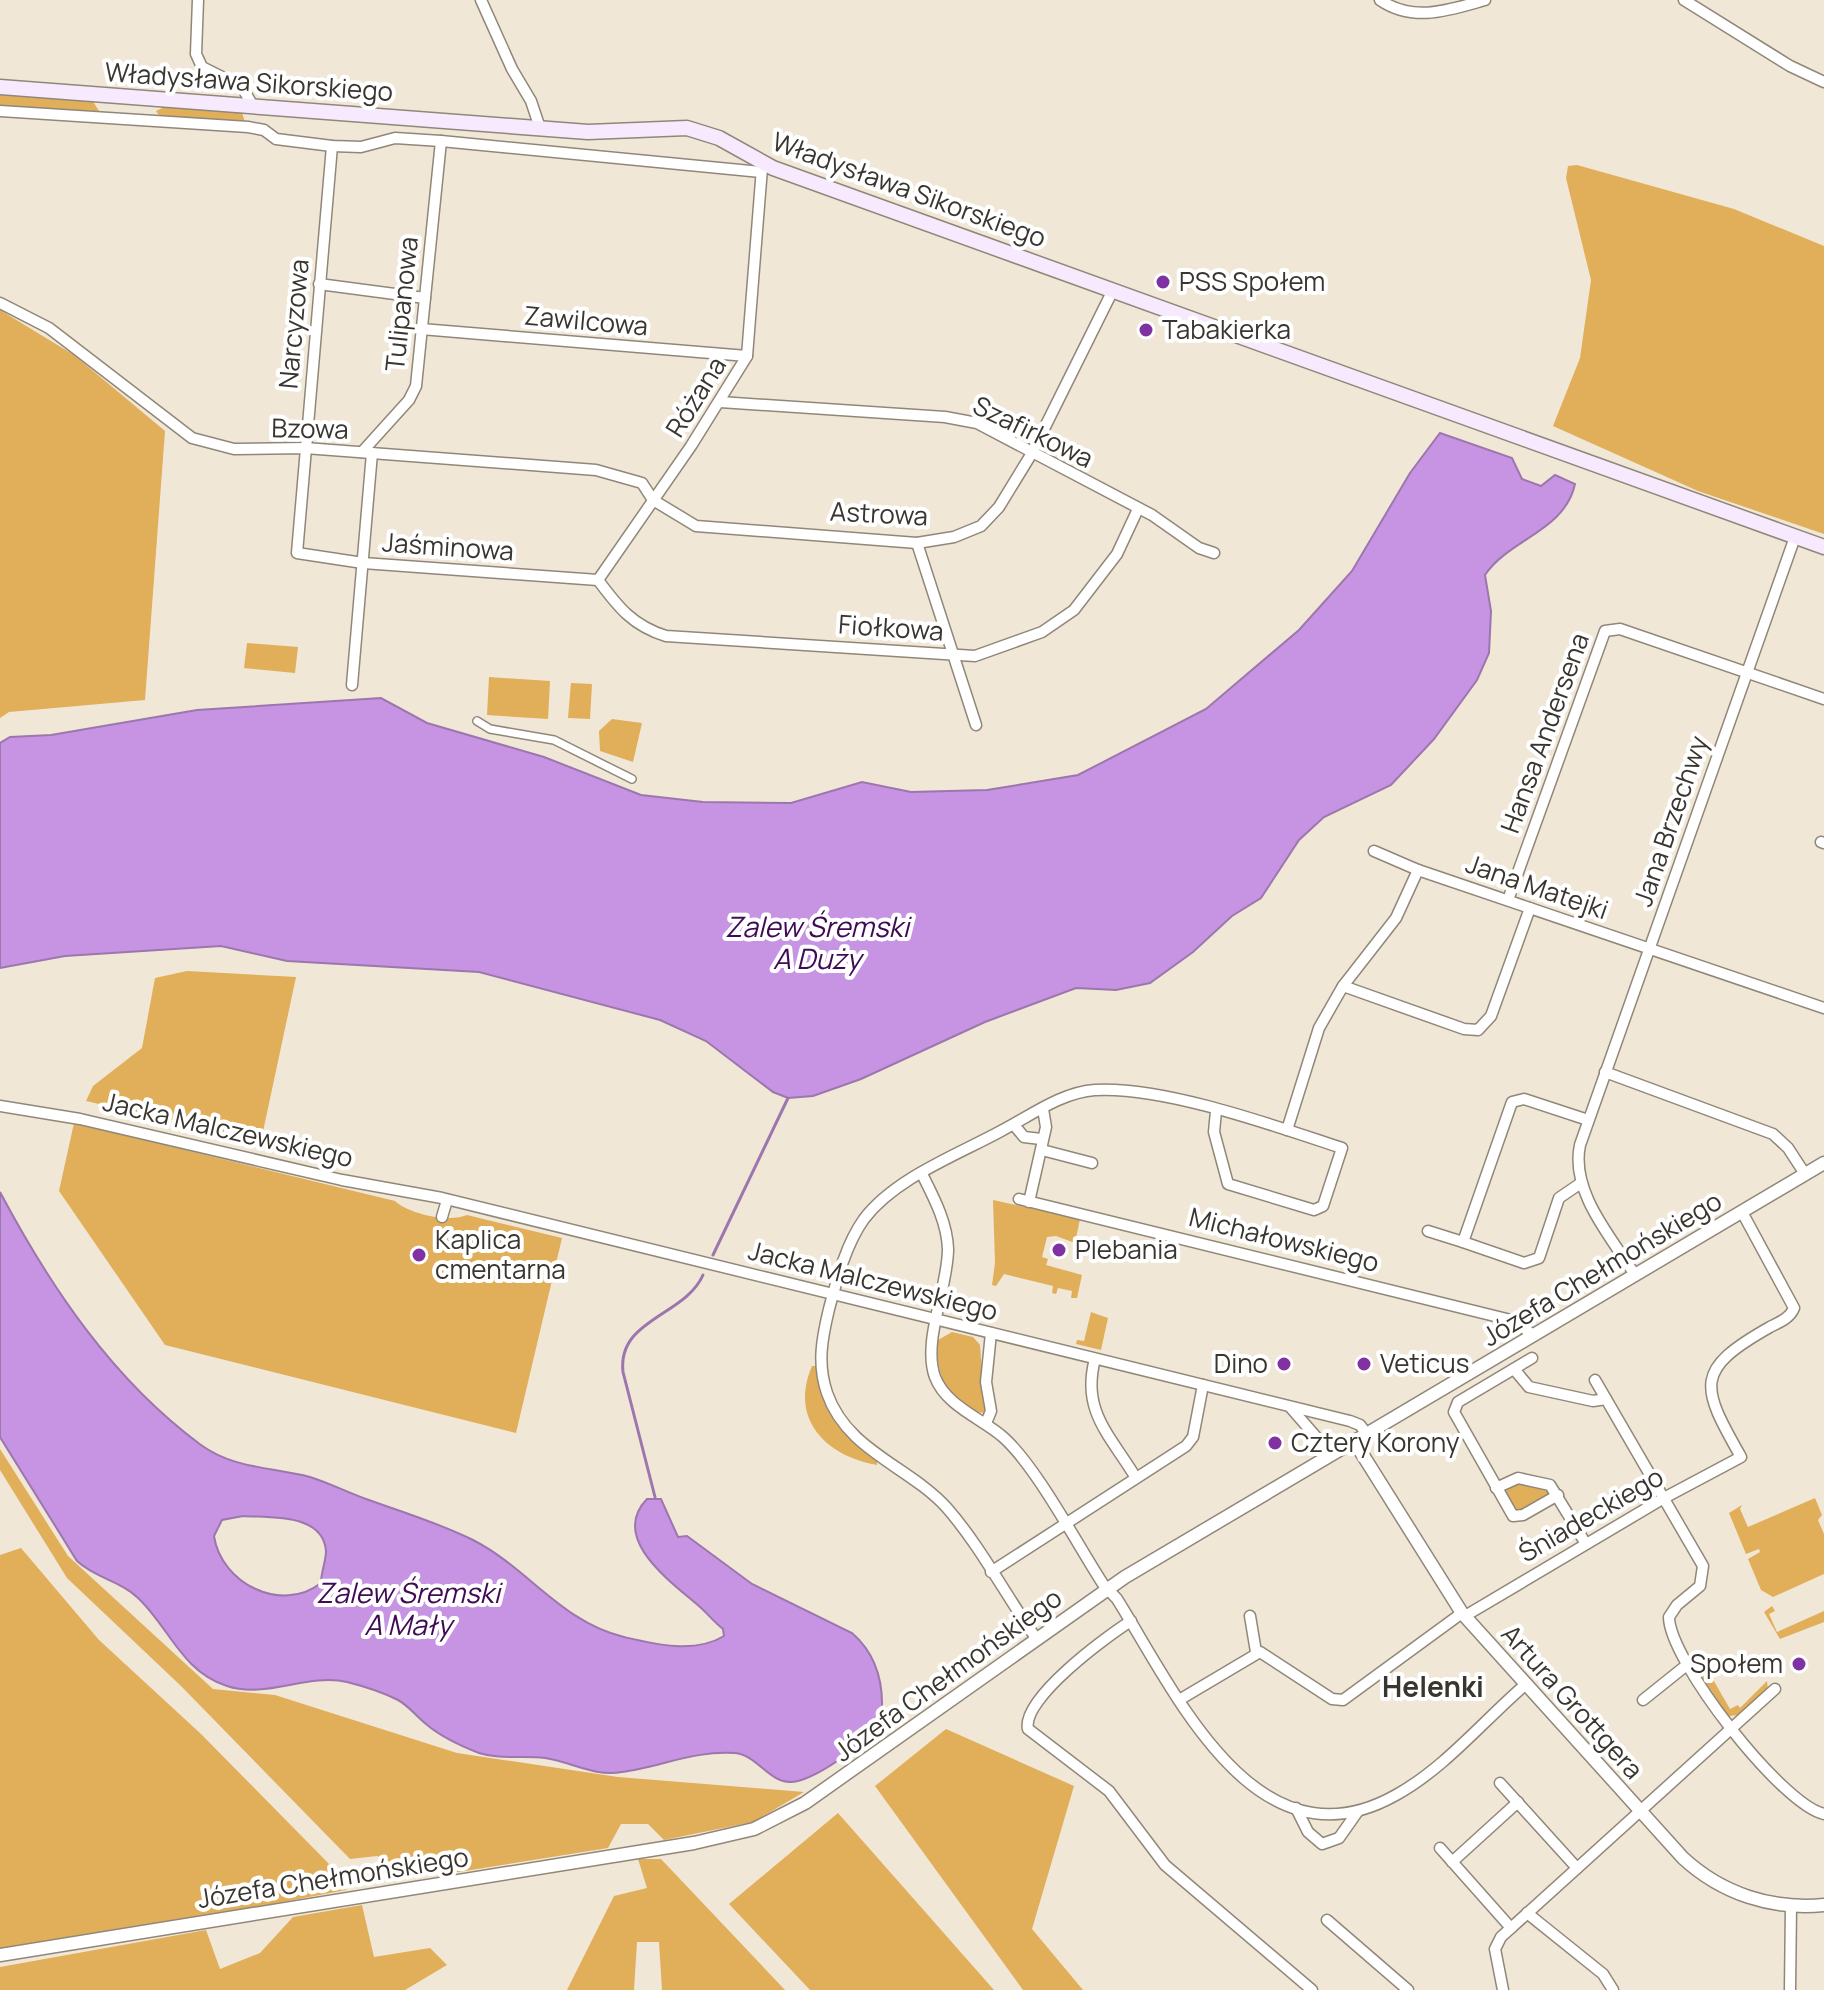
<svg xmlns="http://www.w3.org/2000/svg" width="1824" height="1990" font-family="Manrope,sans-serif">
	<style>
		.green { fill: #e1ae59 }
		.water { fill: #c793e3; stroke: #9c77ad; stroke-width: 2; fill-rule: evenodd }
		.lines { fill: none; stroke-linecap: round; stroke-linejoin: round }
		.stream { stroke: #9c77ad; stroke-width: 3 }
		.pedestrian-casing { stroke: #908779; stroke-width: 10 }
		.minor-casing { stroke: #908779; stroke-width: 13 }
		.tertiary-casing { stroke: #908779; stroke-width: 15 }
		.secondary-casing { stroke: #908779; stroke-width: 17 }
		.pedestrian { stroke: #fff; stroke-width: 7 }
		.minor { stroke: #fff; stroke-width: 10 }
		.tertiary { stroke: #fff; stroke-width: 12 }
		.secondary { stroke: #f8eafe; stroke-width: 14 }
		.poi-dot { fill: #8031a2; stroke: #fff; stroke-width: 3 }
		.labels { text-anchor: middle; stroke-width: 8; stroke-linejoin: round; paint-order: stroke }
		.street-label { font-size: 26px; fill: #393630; stroke: #fff }
		.poi-label { font-size: 26px; fill: #393630; stroke: #fff; text-anchor: start }
		.water-label { font-size: 28px; font-style: italic; fill: #3f0b54; stroke: #fff }
		.neighbourhood-label { font-size: 28px; font-weight: bold; fill: #393630; stroke: #fff }
	</style>
	<rect width="100%" height="100%" fill="#f1e7d7"/>
	<g class="green">
		<path d="M 0,93 L 92,100 L 99,111 L 0,108 Z"/>
		<path d="M 166,106 L 242,112 L 245,123 L 161,118 L 156,111 Z"/>
		<path d="M 1577,165 L 1734,209 L 1824,246 L 1824,534 L 1698,491 L 1553,426 L 1580,358 L 1591,280 L 1566,178 L 1568,166 Z"/>
		<path d="M 0,310 L 74,355 L 165,431 L 145,700 L 9,712 L 0,718 Z"/>
		<path d="M 247,643 L 298,647 L 295,673 L 244,668 Z"/>
		<path d="M 489,677 L 550,681 L 548,719 L 487,715 Z"/>
		<path d="M 571,683 L 592,684 L 590,719 L 568,718 Z"/>
		<path d="M 612,719 L 642,723 L 633,762 L 600,751 L 599,731 Z"/>
		<path d="M 187,971 L 296,977 L 261,1141 L 86,1101 L 93,1086 L 142,1048 L 155,978 Z"/>
		<path d="M 74,1123 L 395,1201 C 409,1214 449,1223 467,1215 L 562,1238 L 516,1433 L 165,1345 L 59,1191 Z"/>
		<path d="M 993,1200 L 1080,1219 L 1075,1243 L 1056,1236 L 1047,1237 L 1042,1257 L 1048,1259 L 1046,1265 L 1082,1275 L 1077,1298 L 1071,1298 L 1072,1291 L 1058,1288 L 1056,1294 L 1052,1293 L 1053,1286 L 1004,1274 L 996,1286 L 992,1285 L 995,1263 Z"/>
		<path d="M 1091,1312 L 1108,1318 L 1101,1350 L 1076,1344 L 1077,1340 L 1084,1341 Z"/>
		<path d="M 952,1332 L 973,1337 L 980,1345 L 985,1413 C 950,1412 933,1369 938,1340 Z"/>
		<path d="M 812,1366 L 816,1366 C 823,1409 843,1436 877,1460 L 877,1465 C 826,1456 789,1419 812,1366 Z"/>
		<path d="M 0,1449 L 68,1556 L 213,1689 L 275,1695 L 457,1753 L 618,1777 L 804,1792 L 753,1822 L 664,1840 L 648,1824 L 621,1824 L 608,1848 L 459,1872 L 421,1875 L 377,1856 L 350,1859 L 181,1686 L 67,1578 L 0,1470 Z"/>
		<path d="M 1514,1483 L 1544,1487 L 1549,1493 L 1522,1511 L 1515,1511 L 1504,1493 Z"/>
		<path d="M 1815,1498 L 1822,1515 L 1818,1520 L 1824,1534 L 1824,1574 L 1773,1597 L 1761,1590 L 1748,1559 L 1760,1552 L 1759,1549 L 1746,1554 L 1729,1513 L 1742,1505 L 1740,1509 L 1748,1527 Z"/>
		<path d="M 21,1548 L 99,1640 L 201,1734 L 335,1870 L 346,1890 L 188,1920 L 0,1949 L 0,1555 Z"/>
		<path d="M 1772,1606 L 1775,1611 L 1769,1614 L 1777,1632 L 1824,1611 L 1824,1622 L 1780,1639 L 1764,1612 Z"/>
		<path d="M 1700,1657 L 1730,1709 L 1738,1705 L 1740,1708 L 1767,1681 L 1768,1690 L 1741,1715 L 1728,1716 L 1696,1668 Z"/>
		<path d="M 946,1729 L 1074,1786 L 1032,1929 L 1083,1990 L 1023,1990 L 875,1786 Z"/>
		<path d="M 838,1813 L 994,1990 L 810,1990 L 729,1904 Z"/>
		<path d="M 638,1859 L 661,1859 L 785,1990 L 662,1990 L 659,1942 L 637,1942 L 634,1990 L 567,1990 L 614,1896 L 647,1888 Z"/>
		<path d="M 362,1905 L 374,1957 L 430,1948 L 447,1965 L 405,1990 L 0,1990 L 0,1967 L 206,1930 L 220,1969 L 260,1953 L 293,1917 Z"/>
	</g>
	<g class="water">
		<path d="M 1440,433 L 1512,458 L 1522,479 L 1541,486 L 1555,475 L 1575,484 C 1565,531 1509,539 1485,575 L 1491,611 L 1489,653 L 1477,680 L 1434,739 L 1391,785 L 1324,817 L 1299,840 L 1261,898 L 1232,916 L 1193,952 L 1150,983 L 1116,990 L 1076,988 L 985,1022 L 861,1079 L 813,1096 L 788,1098 L 773,1092 L 706,1041 L 660,1020 L 479,972 L 287,961 L 221,946 L 65,956 L 0,968 L 0,743 L 10,737 L 51,735 L 197,710 L 381,698 L 427,723 L 544,757 L 641,795 L 703,802 L 791,803 L 862,782 L 911,792 L 987,790 L 1078,775 L 1206,709 L 1299,630 L 1352,571 L 1410,473 Z"/>
		<path d="M 0,1192 C 51,1288 113,1380 201,1445 C 234,1469 272,1467 310,1477 C 329,1483 347,1492 366,1499 C 402,1512 439,1523 473,1540 C 528,1568 561,1622 624,1637 C 654,1644 695,1654 724,1636 L 723,1629 C 714,1622 708,1614 700,1607 C 674,1584 608,1539 647,1499 L 661,1499 L 678,1537 L 687,1536 L 752,1584 L 852,1633 C 875,1653 883,1679 882,1709 C 880,1735 818,1780 792,1782 C 770,1784 757,1755 735,1753 C 696,1750 659,1767 622,1772 C 594,1777 572,1762 545,1758 C 523,1755 500,1760 479,1753 C 461,1746 441,1737 426,1724 C 416,1716 409,1706 398,1700 C 384,1693 363,1686 347,1682 C 307,1673 266,1699 227,1686 C 182,1672 169,1627 138,1598 C 121,1581 95,1578 77,1561 L 0,1437 ZM 243,1516 C 270,1518 323,1513 326,1551 C 326,1561 321,1572 321,1583 C 281,1614 221,1583 214,1536 L 222,1520 Z"/>
	</g>
	<g class="lines">
		<g class="stream">
			<path d="M 713,1255 L 788,1098"/>
			<path d="M 655,1497 L 623,1372 C 617,1319 685,1316 703,1275"/>
		</g>
		<g class="pedestrian-casing">
			<path id="pedestrian" d="M 477,721 L 490,729 L 554,740 L 632,779"/>
		</g>
		<g class="minor-casing">
			<g id="minor">
				<path d="M 198,0 L 196,54 L 202,67 L 242,87 L 253,106"/>
				<path d="M 481,0 L 512,69 L 531,101 L 540,128"/>
				<path d="M 1380,0 C 1414,23 1449,10 1485,0"/>
				<path d="M 1684,0 L 1790,66 L 1824,82"/>
				<path d="M 0,111 L 248,127 L 264,130 L 276,139 L 332,146 L 361,147 L 395,138 L 441,141 L 761,172"/>
				<path d="M 332,146 L 297,553 L 363,563 L 598,580"/>
				<path d="M 319,284 L 425,298"/>
				<path d="M 0,303 L 49,328 L 192,438 L 234,449 L 305,448 L 596,470 L 642,483 L 653,500 L 696,526 L 917,543 L 954,537 L 981,526 L 999,507 L 1032,453 L 1113,290"/>
				<path d="M 421,329 L 747,356"/>
				<path d="M 720,402 L 945,417 L 977,423 L 1152,515 L 1199,548 L 1214,553"/>
				<path d="M 362,452 L 409,400 L 416,386 L 441,141"/>
				<path d="M 917,543 L 976,725"/>
				<path d="M 598,580 C 618,607 633,626 666,636 L 975,656 L 1042,632 L 1074,610 L 1117,554 L 1138,509"/>
				<path d="M 598,580 L 691,446 L 747,356 L 762,168"/>
				<path d="M 352,685 L 372,453"/>
				<path d="M 1821,842 L 1824,843"/>
				<path d="M 1374,851 L 1418,870 L 1824,1008"/>
				<path d="M 1508,900 L 1605,631 L 1620,629 L 1824,699"/>
				<path d="M 1343,986 L 1464,1029 L 1478,1030 L 1491,1016 L 1530,908"/>
				<path d="M 1605,1072 L 1773,1134 L 1788,1148 L 1805,1174"/>
				<path d="M 0,1106 L 80,1119 L 342,1180 L 442,1198 L 1350,1421 L 1360,1425 L 1366,1433"/>
				<path d="M 1014,1125 L 1024,1137 L 1041,1139"/>
				<path d="M 1287,1130 L 1319,1028 L 1343,986 L 1396,918 L 1418,870"/>
				<path d="M 1042,1150 L 1092,1163"/>
				<path d="M 922,1174 C 934,1198 947,1222 948,1249 C 948,1288 922,1341 935,1377 C 946,1406 981,1418 1003,1437 C 1036,1466 1077,1544 1103,1584 L 1117,1599 C 1175,1691 1256,1874 1396,1795 C 1445,1768 1484,1720 1526,1684"/>
				<path d="M 1581,1183 L 1559,1198 L 1539,1258 L 1524,1263 L 1463,1242 L 1512,1102 L 1524,1099 L 1588,1120"/>
				<path d="M 1019,1199 L 1515,1321 L 1533,1335"/>
				<path d="M 1029,1202 L 1046,1127 L 1043,1109"/>
				<path d="M 442,1217 L 447,1200"/>
				<path d="M 1428,1231 L 1463,1242"/>
				<path d="M 1635,1275 C 1612,1238 1570,1192 1580,1145 L 1795,537"/>
				<path d="M 1532,1358 L 1458,1402 L 1454,1412 L 1513,1516 L 1523,1515 L 1558,1495"/>
				<path d="M 1095,1359 C 1081,1411 1110,1435 1136,1478"/>
				<path d="M 1514,1369 L 1529,1387 L 1593,1401 L 1606,1399"/>
				<path d="M 1595,1380 L 1703,1566 L 1700,1586 L 1677,1605 L 1669,1617 C 1669,1660 1782,1805 1824,1814"/>
				<path d="M 1291,1408 L 1331,1454"/>
				<path d="M 986,1423 L 991,1411 L 986,1382 L 991,1333"/>
				<path d="M 1496,1488 L 1518,1478 L 1550,1485 L 1586,1544"/>
				<path d="M 991,1572 L 1186,1446 L 1193,1437 L 1203,1385"/>
				<path d="M 1250,1616 L 1256,1652"/>
				<path d="M 1465,1616 L 1664,1498 L 1741,1457 C 1700,1385 1694,1370 1770,1327 C 1780,1322 1790,1318 1794,1308 L 1742,1212"/>
				<path d="M 1131,1621 C 1107,1636 1021,1699 1028,1729 L 1109,1791 L 1165,1865 L 1312,1990"/>
				<path d="M 1036,1638 C 1006,1596 981,1547 947,1508 C 909,1466 847,1451 827,1393 C 817,1364 822,1338 829,1309 C 837,1279 846,1244 864,1219 C 895,1178 957,1155 1001,1131 C 1030,1116 1062,1092 1095,1090 C 1164,1086 1275,1126 1342,1148 L 1323,1206 L 1314,1210 L 1228,1184 L 1214,1132 L 1216,1111"/>
				<path d="M 1179,1700 L 1260,1652 L 1332,1699 L 1343,1700 L 1462,1613"/>
				<path d="M 1643,1700 L 1688,1664"/>
				<path d="M 1500,1783 L 1577,1868"/>
				<path d="M 1296,1808 L 1308,1832 L 1322,1844 L 1339,1838 L 1358,1811"/>
				<path d="M 1440,1848 L 1511,1928"/>
				<path d="M 1452,1862 L 1518,1802"/>
				<path d="M 1527,1913 L 1603,1974 L 1613,1990"/>
				<path d="M 1327,1920 L 1408,1990"/>
				<path d="M 1503,1990 L 1495,1949 L 1501,1937 L 1775,1689"/>
				<path d="M 1790,1990 L 1791,1906"/>
			</g>
		</g>
		<g class="tertiary-casing">
			<g id="tertiary">
				<path d="M 1354,1441 L 1462,1613 L 1683,1858 C 1722,1894 1772,1910 1824,1905"/>
				<path d="M 0,1955 L 694,1843 L 754,1829 L 805,1803 L 1125,1577 L 1824,1163"/>
			</g>
		</g>
		<g class="secondary-casing">
			<path id="secondary" d="M 0,87 L 588,132 L 687,128 L 719,138 L 773,168 L 1824,547"/>
		</g>
		<use href="#pedestrian" class="pedestrian"/>
		<use href="#minor" class="minor"/>
		<use href="#tertiary" class="tertiary"/>
		<use href="#secondary" class="secondary"/>
	</g>
	<g class="poi-dot">
		<circle cx="1163" cy="282" r="8"/>
		<circle cx="1146" cy="330" r="8"/>
		<circle cx="1059" cy="1250" r="8"/>
		<circle cx="419" cy="1255" r="8"/>
		<circle cx="1284" cy="1364" r="8"/>
		<circle cx="1364" cy="1364" r="8"/>
		<circle cx="1275" cy="1443" r="8"/>
		<circle cx="1799" cy="1664" r="8"/>
	</g>
	<g class="labels">
		<g class="street-label">
			<text transform="translate(249 82) rotate(4)" y="9">Władysława Sikorskiego</text>
			<text transform="translate(909 190) rotate(20)" y="9">Władysława Sikorskiego</text>
			<text transform="translate(402 304) rotate(-84)" y="9">Tulipanowa</text>
			<text transform="translate(586 321) rotate(5)" y="9">Zawilcowa</text>
			<text transform="translate(294 324) rotate(-85)" y="9">Narcyzowa</text>
			<text transform="translate(696 397) rotate(-58)" y="9">Różana</text>
			<text transform="translate(310 429) rotate(1)" y="9">Bzowa</text>
			<text transform="translate(1033 432) rotate(26)" y="9">Szafirkowa</text>
			<text transform="translate(879 514) rotate(3)" y="9">Astrowa</text>
			<text transform="translate(448 547) rotate(4)" y="9">Jaśminowa</text>
			<text transform="translate(891 628) rotate(4)" y="9">Fiołkowa</text>
			<text transform="translate(1545 733) rotate(-70)" y="9">Hansa Andersena</text>
			<text transform="translate(1671 821) rotate(-71)" y="9">Jana Brzechwy</text>
			<text transform="translate(1537 887) rotate(19)" y="9">Jana Matejki</text>
			<text transform="translate(228 1130) rotate(13)" y="9">Jacka Malczewskiego</text>
			<text transform="translate(1284 1240) rotate(14)" y="9">Michałowskiego</text>
			<text transform="translate(1602 1269) rotate(-31)" y="9">Józefa Chełmońskiego</text>
			<text transform="translate(873 1281) rotate(14)" y="9">Jacka Malczewskiego</text>
			<text transform="translate(1591 1515) rotate(-30)" y="9">Śniadeckiego</text>
			<text transform="translate(948 1675) rotate(-36)" y="9">Józefa Chełmońskiego</text>
			<text transform="translate(1572 1702) rotate(48)" y="9">Artura Grottgera</text>
			<text transform="translate(333 1878) rotate(-9)" y="9">Józefa Chełmońskiego</text>
		</g>
		<g class="poi-label">
			<text x="1179" y="291">PSS Społem</text>
			<text x="1162" y="339">Tabakierka</text>
			<text x="435" y="1249">Kaplica<tspan x="435" dy="30">cmentarna</tspan></text>
			<text x="1075" y="1259">Plebania</text>
			<text x="1268" y="1373" text-anchor="end">Dino</text>
			<text x="1380" y="1373">Veticus</text>
			<text x="1291" y="1452">Cztery Korony</text>
			<text x="1783" y="1673" text-anchor="end">Społem</text>
		</g>
		<g class="water-label">
			<text x="817" y="937">Zalew Śremski<tspan x="817" dy="32">A Duży</tspan></text>
			<text x="408" y="1603">Zalew Śremski<tspan x="408" dy="32">A Mały</tspan></text>
		</g>
		<g class="neighbourhood-label">
			<text x="1433" y="1697">Helenki</text>
		</g>
	</g>
</svg>
